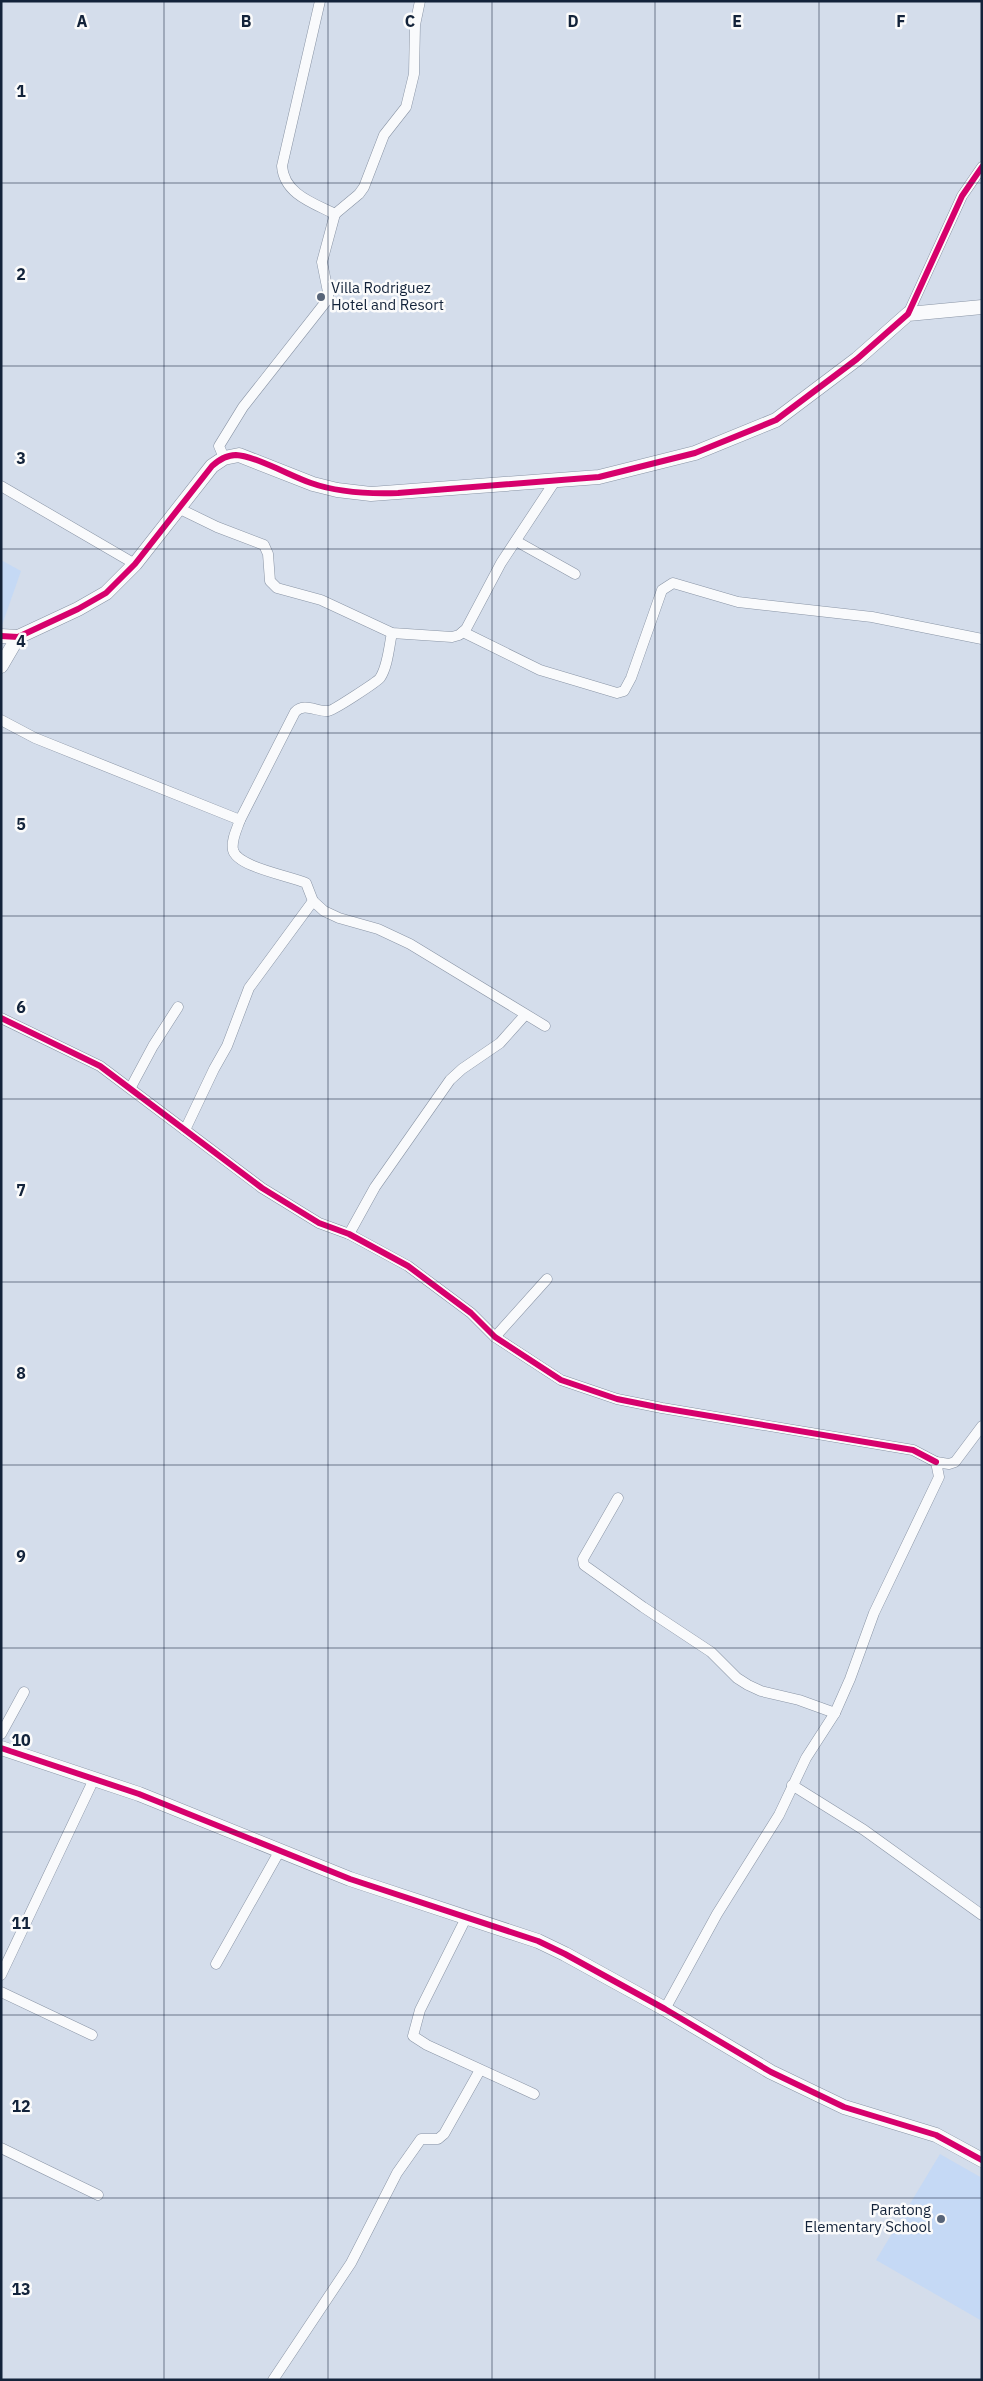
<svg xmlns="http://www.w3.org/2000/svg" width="983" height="2381" font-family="'IBM Plex Sans',sans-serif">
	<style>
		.built { fill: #c5d9f5 }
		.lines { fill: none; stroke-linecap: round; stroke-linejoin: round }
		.minor-casing { stroke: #8994a5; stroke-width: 11 }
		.tertiary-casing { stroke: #8994a5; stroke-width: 15 }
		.minor { stroke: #f9fafc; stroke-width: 10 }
		.tertiary { stroke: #f9fafc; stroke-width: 14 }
		.cycleway-casing { stroke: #fbfbfb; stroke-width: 9 }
		.cycleway { stroke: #d6006c; stroke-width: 6 }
		.grid { fill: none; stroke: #13233a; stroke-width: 1; stroke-opacity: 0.55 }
		.poi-dot { fill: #576478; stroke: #fbfbfb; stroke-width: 2 }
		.labels { text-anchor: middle; stroke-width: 5; stroke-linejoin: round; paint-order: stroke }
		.poi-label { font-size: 15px; fill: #13233a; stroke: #fbfbfb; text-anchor: start }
		.grid-label { font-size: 16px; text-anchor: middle; font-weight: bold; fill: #13233a; stroke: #fbfbfb; stroke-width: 5; stroke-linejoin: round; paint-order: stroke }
	</style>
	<rect width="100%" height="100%" fill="#d4ddeb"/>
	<g class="built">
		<path d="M 1,560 L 21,571 L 1,628 Z"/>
		<path d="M 940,2154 L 982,2178 L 982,2321 L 876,2260 Z"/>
	</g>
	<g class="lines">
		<g class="minor-casing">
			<g id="minor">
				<path d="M 335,214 L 359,194 L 364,187 L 384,135 L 406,107 L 414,74 L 415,25 L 420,1"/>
				<path d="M 908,314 L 962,196 L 982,167"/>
				<path d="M 224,458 L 219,446 L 243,407 L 328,299 L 328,292 L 322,262 L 335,214 C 313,203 284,194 282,166 L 320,1"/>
				<path d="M 1,486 L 135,564"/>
				<path d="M 178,508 L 217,527 L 264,545 L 268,554 L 270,581 L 277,588 L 321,600 L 392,633 L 452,637 L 459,635 L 466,629 L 501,563 L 555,481"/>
				<path d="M 516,541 L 575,574"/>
				<path d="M 463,632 L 540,670 L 617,693 L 624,691 L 631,678 L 662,590 L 673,583 L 738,602 L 872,617 L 982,639"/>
				<path d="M 1,720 L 35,738 L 240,820 L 295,712 C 304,702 317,712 328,711 C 333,711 378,681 380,678 C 388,666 389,646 392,633"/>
				<path d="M 240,820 C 237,829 231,840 233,850 C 237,867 290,876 306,883 L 313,901 L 324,911 L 339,918 L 378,929 L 410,944 L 545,1026"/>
				<path d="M 1,1018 L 100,1066 L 262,1188 L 319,1223 L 349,1234 L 408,1266 L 471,1313 L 495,1337 L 561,1380 L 617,1399 L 662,1408 L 913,1450 L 936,1462"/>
				<path d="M 131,1087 L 153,1046 L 178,1007"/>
				<path d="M 185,1130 L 214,1069 L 227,1046 L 249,988 L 313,901"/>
				<path d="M 349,1234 L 375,1187 L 450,1080 L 462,1069 L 500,1043 L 525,1015"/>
				<path d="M 495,1337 L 547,1279"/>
				<path d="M 618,1498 L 583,1559 L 584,1565 L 643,1607 L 711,1652 L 737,1678 L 748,1685 L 761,1691 L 799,1700 L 835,1713"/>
				<path d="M 1,1734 L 24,1692"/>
				<path d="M 792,1785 L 864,1830 L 982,1915"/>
				<path d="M 467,1916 L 420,2010 L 413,2036 L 427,2045 L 534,2094"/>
				<path d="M 216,1964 L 279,1852"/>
				<path d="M 1,1975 L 94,1779"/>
				<path d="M 1,1992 L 92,2035"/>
				<path d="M 665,2009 L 717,1914 L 779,1815 L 806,1758 L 835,1713 L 850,1679 L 874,1613 L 939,1477 L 936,1462 L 949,1464 L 955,1462 L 982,1426"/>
				<path d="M 1,2148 L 98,2195"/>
				<path d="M 273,2380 L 351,2263 L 397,2173 L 421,2139 L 438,2139 L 444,2134 L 480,2070"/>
			</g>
		</g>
		<g class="tertiary-casing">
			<g id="tertiary">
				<path d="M 1,636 L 18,637 L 78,609 L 106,593 L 135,564 L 212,466 L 224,458 L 239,455 L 313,484 L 337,490 L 371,494 L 599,477 L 695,453 L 776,420 L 857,359 L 908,314 L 982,307"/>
				<path d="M 1,666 L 18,637"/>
				<path d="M 1,1748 L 139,1794 L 350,1879 L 538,1941 L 565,1954 L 665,2009 L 771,2072 L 844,2107 L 936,2135 L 982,2160"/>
			</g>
		</g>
		<use href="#minor" class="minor"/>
		<use href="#tertiary" class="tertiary"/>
		<g class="cycleway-casing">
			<g id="cycleway">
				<path d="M 1,636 L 18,637 L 78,609 L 106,593 L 135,564 L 212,466 C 219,460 226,455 236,455 C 255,456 291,476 311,483 C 339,493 369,494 398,493 L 599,477 L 695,453 L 776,420 L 857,359 L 908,314 L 962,196 L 982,167"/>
				<path d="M 1,1018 L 100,1066 L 262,1188 L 319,1223 L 349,1234 L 408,1266 L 471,1313 L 495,1337 L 561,1380 L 617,1399 L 662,1408 L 913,1450 L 936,1462"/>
				<path d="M 1,1748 L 139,1794 L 350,1879 L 538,1941 L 565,1954 L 665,2009 L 771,2072 L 844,2107 L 936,2135 L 982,2160"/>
			</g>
		</g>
		<use href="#cycleway" class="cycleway"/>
	</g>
	<path class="grid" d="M 164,1 L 164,2380M 328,1 L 328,2380M 492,1 L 492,2380M 655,1 L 655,2380M 819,1 L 819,2380M 1,183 L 982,183M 1,366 L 982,366M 1,549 L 982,549M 1,733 L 982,733M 1,916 L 982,916M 1,1099 L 982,1099M 1,1282 L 982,1282M 1,1465 L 982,1465M 1,1648 L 982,1648M 1,1832 L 982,1832M 1,2015 L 982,2015M 1,2198 L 982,2198"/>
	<g class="poi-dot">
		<circle cx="321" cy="297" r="5"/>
		<circle cx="941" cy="2219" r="5"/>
	</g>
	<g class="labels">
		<g class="poi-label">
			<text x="331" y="293">Villa Rodriguez<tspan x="331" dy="17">Hotel and Resort</tspan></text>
			<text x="931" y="2215" text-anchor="end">Paratong<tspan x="931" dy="17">Elementary School</tspan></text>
		</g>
	</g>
	<g class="grid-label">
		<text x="82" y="27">A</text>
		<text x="246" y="27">B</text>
		<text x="410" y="27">C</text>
		<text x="573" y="27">D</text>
		<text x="737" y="27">E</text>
		<text x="901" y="27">F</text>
		<text x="21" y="97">1</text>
		<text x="21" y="280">2</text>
		<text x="21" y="464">3</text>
		<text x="21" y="647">4</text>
		<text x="21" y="830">5</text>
		<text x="21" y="1013">6</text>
		<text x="21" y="1196">7</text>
		<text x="21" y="1379">8</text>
		<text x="21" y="1562">9</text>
		<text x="21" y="1746">10</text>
		<text x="21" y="1929">11</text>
		<text x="21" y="2112">12</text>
		<text x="21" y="2295">13</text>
	</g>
	<rect width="983" height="2381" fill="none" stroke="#13233a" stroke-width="5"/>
</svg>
